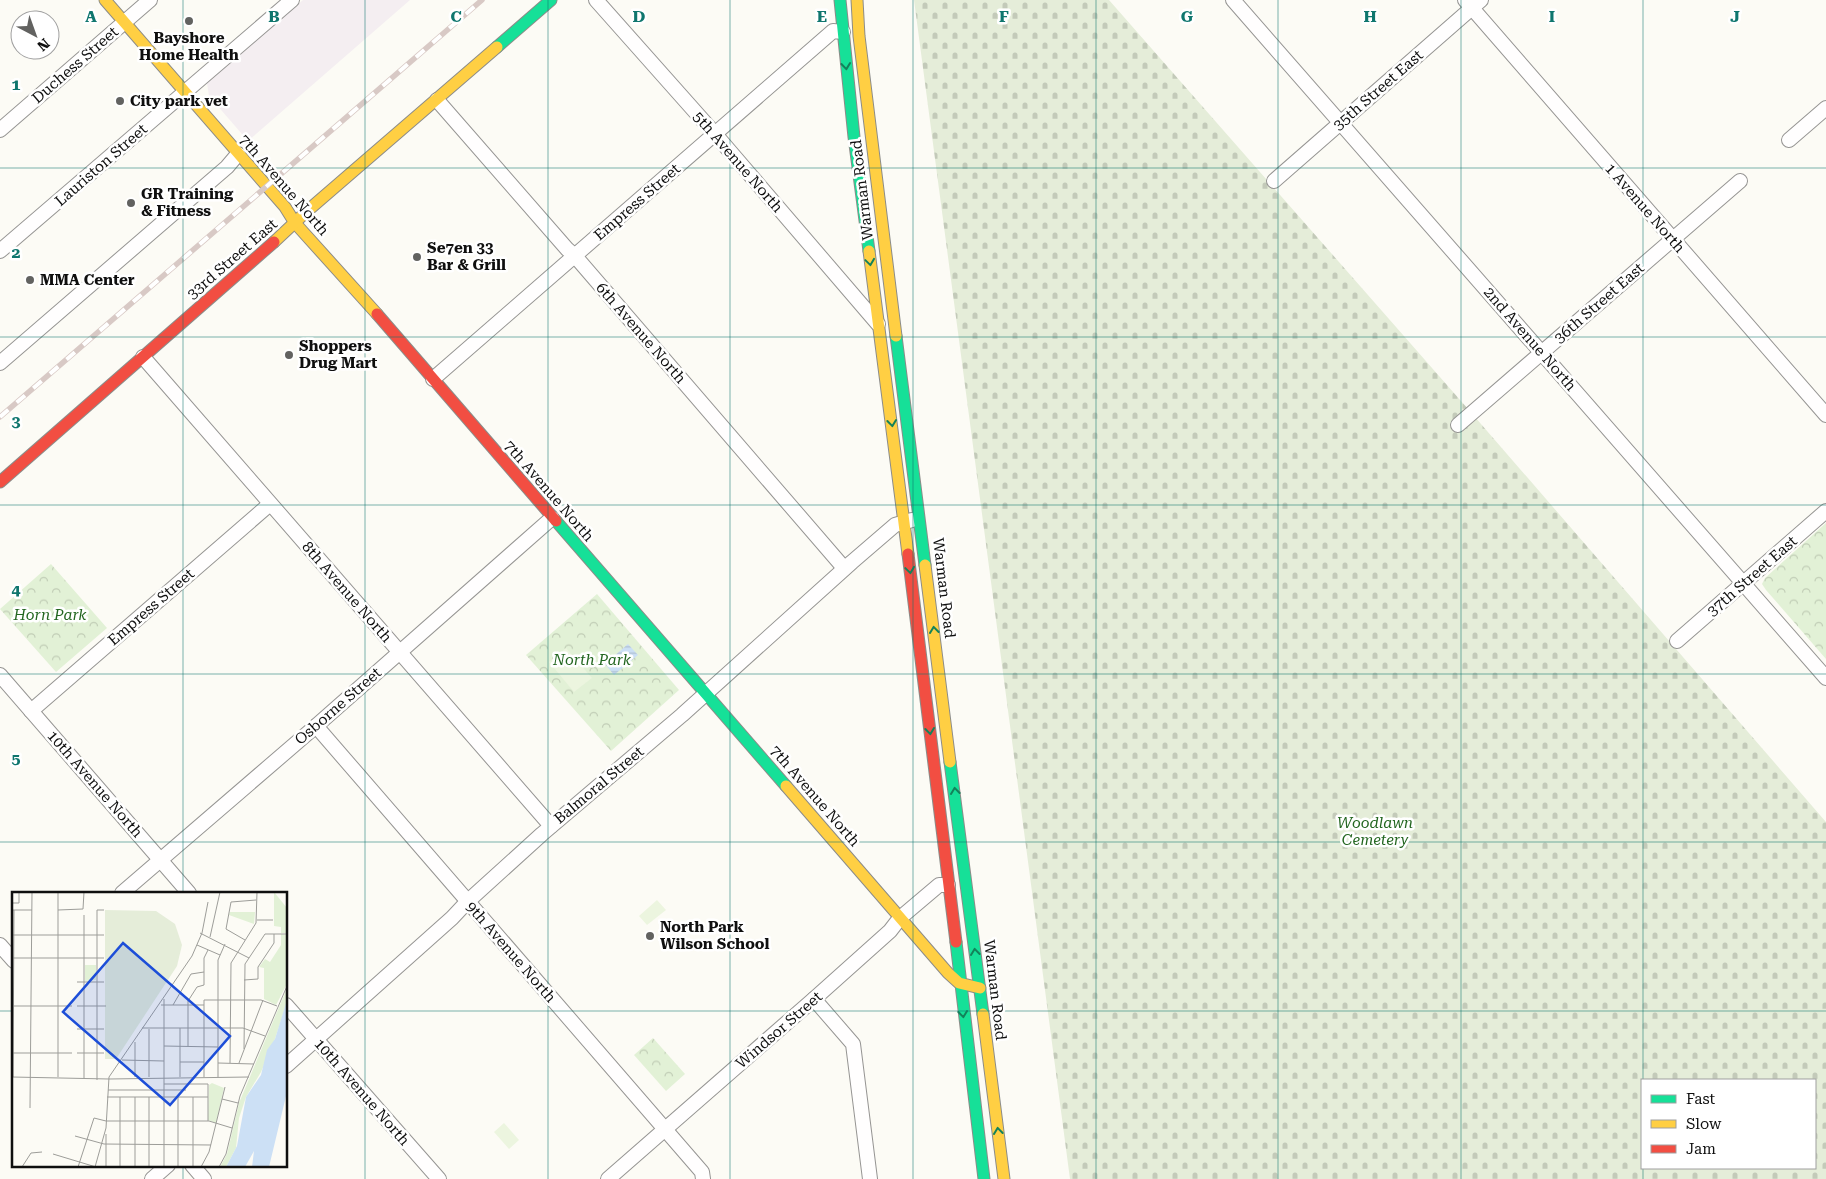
<svg xmlns="http://www.w3.org/2000/svg" width="1826" height="1179" font-family="'Roboto Serif',serif">
	<style>
		.industrial { fill: #f4eef1 }
		.cemetery { fill: url(#cemetery-stones); fill-rule: evenodd }
		.park { fill: url(#park-crowns) }
		.pitch { fill: #ecf5df }
		.water { fill: url(#water-rules) }
		.lines { fill: none; stroke-linecap: round; stroke-linejoin: round }
		.street-casing { stroke: #969593; stroke-width: 16 }
		.fast-casing { stroke: #8c8c89; stroke-width: 13 }
		.slow-casing { stroke: #8c8c89; stroke-width: 13 }
		.jam-casing { stroke: #8c8c89; stroke-width: 13 }
		.street { stroke: #fffefe; stroke-width: 14 }
		.fast { stroke: #16e098; stroke-width: 11 }
		.slow { stroke: #ffcf43; stroke-width: 11 }
		.jam { stroke: #f24e42; stroke-width: 11 }
		.rail-casing { stroke: #d8c9c5; stroke-width: 5.5 }
		.rail { stroke: #fff; stroke-width: 4; stroke-dasharray: 11; stroke-linecap: butt }
		.oneway { stroke: #13825a }
		.grid { fill: none; stroke: #0f766e; stroke-width: 1; stroke-opacity: 0.55 }
		.poi-dot { fill: #626260; stroke: #fff; stroke-width: 2 }
		.labels { text-anchor: middle; stroke-width: 5; stroke-linejoin: round; paint-order: stroke }
		.poi-label { font-size: 15px; font-weight: bold; fill: #0f0f0f; stroke: #fff; text-anchor: start }
		.street-label { font-size: 15px; fill: #0f0f0f; stroke: #fff }
		.park-label { font-size: 15px; font-style: italic; fill: #236620; stroke: #fff }
		.inset-road { fill: none; stroke: #9d9d99; stroke-width: 1 }
		.view { fill: #1d4ed8; fill-opacity: 0.15; stroke: #1d4ed8; stroke-width: 2.5 }
		.inset-edge { fill: none; stroke: #0f0f0f; stroke-width: 2.5 }
		.grid-label { font-size: 16px; text-anchor: middle; font-weight: bold; fill: #0f766e; stroke: #fff; stroke-width: 5; stroke-linejoin: round; paint-order: stroke }
	</style>
	<defs>
		<pattern id="cemetery-stones" width="16" height="16" patternUnits="userSpaceOnUse" patternTransform="scale(1.25)"><rect width="16" height="16" fill="#e5edd9"/><path d="M2 7V4a2 2 0 0 1 4 0v3zM10 15v-3a2 2 0 0 1 4 0v3z" fill="#c3cab9"/></pattern>
		<pattern id="park-crowns" width="20" height="18" patternUnits="userSpaceOnUse" patternTransform="scale(1.25)"><rect width="20" height="18" fill="#e2f1d6"/><path d="M2 6a3 3 0 1 1 6 0M12 15a3 3 0 1 1 6 0" fill="none" stroke="#c1cdb6"/></pattern>
		<pattern id="water-rules" width="6" height="5" patternUnits="userSpaceOnUse" patternTransform="scale(1.25)"><rect width="6" height="5" fill="#cce0f5"/><path d="M0 2.5h6" fill="none" stroke="#aebfd1"/></pattern>
	</defs>
	<rect width="100%" height="100%" fill="#fcfbf5"/>
	<path class="industrial" d="M 303,0 L 410,0 L 248,141 L 209,96 L 207,83 Z"/>
	<path class="cemetery" d="M 914,0 L 1109,0 L 1468,409 L 1826,822 L 1826,1179 L 1070,1179 ZM 1642,1080 L 1815,1080 L 1815,1168 L 1642,1168 Z"/>
	<g class="park">
		<path d="M 1826,523 L 1826,659 L 1766,590 L 1762,584 L 1765,578 Z"/>
		<path d="M 51,564 L 107,628 L 56,672 L 0,609 Z"/>
		<path d="M 597,594 L 679,690 L 611,751 L 526,655 Z"/>
		<path d="M 653,1038 L 685,1074 L 666,1091 L 634,1055 Z"/>
	</g>
	<g class="pitch">
		<path d="M 566,648 L 592,678 L 574,692 L 549,662 Z"/>
		<path d="M 657,900 L 666,910 L 647,925 L 639,916 Z"/>
		<path d="M 504,1123 L 519,1140 L 509,1149 L 494,1132 Z"/>
	</g>
	<path class="water" d="M 628,644 L 638,655 L 614,675 L 605,664 Z"/>
	<g class="lines">
		<g class="street-casing">
			<g id="street">
				<path d="M 596,0 L 715,134 L 878,324"/>
				<path d="M 1233,0 L 1826,678"/>
				<path d="M 1465,0 L 1826,415"/>
				<path d="M 437,100 L 567,249 L 575,256 L 844,568"/>
				<path d="M 0,130 L 150,0"/>
				<path d="M 1789,140 L 1826,108"/>
				<path d="M 1274,181 L 1481,0"/>
				<path d="M 0,251 L 292,0"/>
				<path d="M 143,357 L 551,826"/>
				<path d="M 0,363 L 227,167 L 238,154"/>
				<path d="M 433,379 L 833,31 L 843,32"/>
				<path d="M 1458,425 L 1740,181"/>
				<path d="M 1677,641 L 1826,511"/>
				<path d="M 0,675 L 189,893"/>
				<path d="M 31,711 L 270,504"/>
				<path d="M 316,726 L 702,1172 L 703,1179"/>
				<path d="M 122,893 L 316,726 L 552,518"/>
				<path d="M 0,945 L 14,961"/>
				<path d="M 814,999 L 853,1044 L 870,1179"/>
				<path d="M 286,1005 L 439,1179"/>
				<path d="M 286,1066 L 452,918 L 467,902 L 542,834 L 682,715 L 852,562 L 895,525 L 912,520"/>
				<path d="M 192,1165 L 204,1179"/>
				<path d="M 152,1179 L 168,1165"/>
				<path d="M 608,1179 L 814,999 L 890,931 L 900,918 L 939,885 L 948,885"/>
			</g>
		</g>
		<g class="fast-casing">
			<g id="fast">
				<path d="M 840,0 L 854,137 L 869,251"/>
				<path d="M 497,47 L 551,0"/>
				<path d="M 896,336 L 925,565"/>
				<path d="M 556,521 L 786,786"/>
				<path d="M 950,762 L 983,1014"/>
				<path d="M 956,942 L 984,1179"/>
			</g>
		</g>
		<g class="slow-casing">
			<g id="slow">
				<path d="M 105,0 L 285,207 L 295,223 L 377,314"/>
				<path d="M 857,0 L 859,36 L 896,336"/>
				<path d="M 274,242 L 306,212 L 497,47"/>
				<path d="M 869,251 L 908,554"/>
				<path d="M 925,565 L 950,762"/>
				<path d="M 786,786 L 948,973 L 959,983 L 980,988"/>
				<path d="M 983,1014 L 1004,1179"/>
			</g>
		</g>
		<g class="jam-casing">
			<g id="jam">
				<path d="M 377,314 L 556,521"/>
				<path d="M 0,482 L 274,242"/>
				<path d="M 908,554 L 956,942"/>
			</g>
		</g>
		<use href="#street" class="street"/>
		<use href="#fast" class="fast"/>
		<use href="#slow" class="slow"/>
		<use href="#jam" class="jam"/>
		<g class="rail-casing">
			<path id="rail" d="M 0,417 L 482,0"/>
		</g>
		<use href="#rail" class="rail"/>
	</g>
	<defs><path id="oneway-chevron" d="M-2-3.5L2.5 0L-2 3.5" fill="none" stroke-width="1.6" stroke-linecap="round" stroke-linejoin="round" transform="scale(1.25)"/></defs>
	<g class="oneway">
		<use href="#oneway-chevron" transform="translate(846 66) rotate(84)"/>
		<use href="#oneway-chevron" transform="translate(870 262) rotate(82)"/>
		<use href="#oneway-chevron" transform="translate(892 423) rotate(83)"/>
		<use href="#oneway-chevron" transform="translate(910 570) rotate(82)"/>
		<use href="#oneway-chevron" transform="translate(934 630) rotate(-97)"/>
		<use href="#oneway-chevron" transform="translate(930 731) rotate(83)"/>
		<use href="#oneway-chevron" transform="translate(955 791) rotate(-97)"/>
		<use href="#oneway-chevron" transform="translate(975 952) rotate(-97)"/>
		<use href="#oneway-chevron" transform="translate(963 1014) rotate(83)"/>
		<use href="#oneway-chevron" transform="translate(998 1131) rotate(-97)"/>
	</g>
	<path class="grid" d="M 183,0 L 183,893M 365,0 L 365,1179M 548,0 L 548,1179M 730,0 L 730,1179M 913,0 L 913,1179M 1096,0 L 1096,1179M 1278,0 L 1278,1179M 1461,0 L 1461,1179M 1643,0 L 1643,1080M 0,168 L 1826,168M 0,337 L 1826,337M 0,505 L 1826,505M 0,674 L 1826,674M 0,842 L 1826,842M 0,1011 L 14,1011M 286,1011 L 1826,1011M 183,1165 L 183,1179M 1643,1168 L 1643,1179"/>
	<g class="poi-dot">
		<circle cx="189" cy="21" r="5"/>
		<circle cx="120" cy="101" r="5"/>
		<circle cx="131" cy="203" r="5"/>
		<circle cx="417" cy="257" r="5"/>
		<circle cx="30" cy="280" r="5"/>
		<circle cx="289" cy="355" r="5"/>
		<circle cx="650" cy="936" r="5"/>
	</g>
	<g class="labels">
		<g class="poi-label">
			<text x="189" y="43" text-anchor="middle">Bayshore<tspan x="189" dy="17">Home Health</tspan></text>
			<text x="130" y="106">City park vet</text>
			<text x="141" y="199">GR Training<tspan x="141" dy="17">&amp; Fitness</tspan></text>
			<text x="427" y="253">Se7en 33<tspan x="427" dy="17">Bar &amp; Grill</tspan></text>
			<text x="40" y="285">MMA Center</text>
			<text x="299" y="351">Shoppers<tspan x="299" dy="17">Drug Mart</tspan></text>
			<text x="660" y="932">North Park<tspan x="660" dy="17">Wilson School</tspan></text>
		</g>
		<g class="street-label">
			<text transform="translate(75 65) rotate(-41)" y="5">Duchess Street</text>
			<text transform="translate(1378 90) rotate(-41)" y="5">35th Street East</text>
			<text transform="translate(738 162) rotate(49)" y="5">5th Avenue North</text>
			<text transform="translate(101 165) rotate(-41)" y="5">Lauriston Street</text>
			<text transform="translate(284 185) rotate(49)" y="5">7th Avenue North</text>
			<text transform="translate(862 190) rotate(-97)" y="5">Warman Road</text>
			<text transform="translate(637 202) rotate(-41)" y="5">Empress Street</text>
			<text transform="translate(1645 208) rotate(49)" y="5">1 Avenue North</text>
			<text transform="translate(232 259) rotate(-41)" y="5">33rd Street East</text>
			<text transform="translate(1599 303) rotate(-41)" y="5">36th Street East</text>
			<text transform="translate(641 333) rotate(49)" y="5">6th Avenue North</text>
			<text transform="translate(1530 339) rotate(49)" y="5">2nd Avenue North</text>
			<text transform="translate(549 491) rotate(49)" y="5">7th Avenue North</text>
			<text transform="translate(1752 576) rotate(-41)" y="5">37th Street East</text>
			<text transform="translate(944 588) rotate(83)" y="5">Warman Road</text>
			<text transform="translate(347 592) rotate(49)" y="5">8th Avenue North</text>
			<text transform="translate(151 607) rotate(-41)" y="5">Empress Street</text>
			<text transform="translate(338 706) rotate(-41)" y="5">Osborne Street</text>
			<text transform="translate(95 784) rotate(49)" y="5">10th Avenue North</text>
			<text transform="translate(599 785) rotate(-40)" y="5">Balmoral Street</text>
			<text transform="translate(815 796) rotate(49)" y="5">7th Avenue North</text>
			<text transform="translate(511 952) rotate(49)" y="5">9th Avenue North</text>
			<text transform="translate(995 990) rotate(83)" y="5">Warman Road</text>
			<text transform="translate(779 1030) rotate(-41)" y="5">Windsor Street</text>
			<text transform="translate(362 1092) rotate(49)" y="5">10th Avenue North</text>
		</g>
		<g class="park-label">
			<text x="50" y="620">Horn Park</text>
			<text x="592" y="665">North Park</text>
			<text x="1375" y="828">Woodlawn<tspan x="1375" dy="17">Cemetery</tspan></text>
		</g>
	</g>
	<g transform="translate(12 892)">
		<rect width="275" height="275" fill="#fcfbf5"/>
		<path d="M 93,18 L 144,19 L 163,32 L 170,53 L 165,74 L 104,167 L 93,167 Z" fill="#e5edd9"/>
		<path d="M 262,0 L 275,16 L 275,41 L 269,41 L 269,35 L 262,34 ZM 218,20 L 243,20 L 242,32 L 217,23 ZM 269,42 L 275,43 L 275,92 L 264,113 L 252,107 L 252,76 L 247,75 L 253,67 L 258,70 L 269,53 ZM 73,73 L 84,73 L 84,88 L 73,89 ZM 275,96 L 275,110 L 263,147 L 249,180 L 234,205 L 227,226 L 224,256 L 214,275 L 208,275 L 215,262 L 227,211 ZM 200,191 L 212,196 L 204,231 L 196,228 L 197,193 Z" fill="#e2f1d6"/>
		<path d="M 275,108 L 275,200 L 257,275 L 240,275 L 242,259 L 233,275 L 214,275 L 225,254 L 234,205 L 249,183 L 255,158 L 263,147 Z" fill="#cce0f5"/>
		<path class="inset-road" d="M 46,0 L 46,185M 130,0 L 148,0M 0,11 L 7,11 L 7,0M 0,18 L 20,18M 46,18 L 71,17 L 72,0M 72,23 L 72,186M 245,28 L 261,28M 188,41 L 237,66M 0,43 L 92,43M 198,45 L 208,0M 233,48 L 214,37 L 219,10 L 244,8M 185,53 L 208,63M 0,66 L 92,66M 232,88 L 246,87 L 246,75 L 262,51 L 262,42M 65,90 L 92,90M 149,113 L 192,113M 161,113 L 179,82 L 192,80M 0,114 L 60,114M 65,114 L 94,114M 130,136 L 231,136 L 253,144M 168,136 L 168,185M 65,137 L 92,137M 137,137 L 137,185M 123,150 L 123,185M 152,154 L 206,155M 176,154 L 176,109 L 185,95 L 192,93 L 192,66 L 196,58M 232,157 L 233,72 L 253,42 L 275,42M 1,161 L 60,161M 65,161 L 92,161M 110,168 L 152,169M 168,170 L 192,170M 206,171 L 242,172M 218,171 L 219,71 L 244,31 L 245,0M 227,171 L 251,108M 0,185 L 97,187M 1,185 L 2,18M 192,185 L 192,108 L 249,108 L 265,114M 206,185 L 206,68 L 213,52M 97,187 L 237,185M 85,188 L 85,18 L 92,18M 152,192 L 196,192 L 196,229M 96,198 L 174,198M 95,205 L 196,205M 210,207 L 226,211M 18,216 L 20,0M 63,244 L 92,252 L 199,253M 41,262 L 84,275M 10,275 L 19,261 L 30,260M 66,275 L 82,226 L 94,229 L 197,229 L 220,236M 83,275 L 94,236 L 97,185 L 180,64 L 190,41 L 196,10M 94,275 L 94,242M 108,275 L 108,205M 123,275 L 123,205M 137,275 L 137,205M 152,275 L 152,107M 166,275 L 166,205M 181,275 L 181,205M 189,275 L 197,260 L 213,195M 207,275 L 214,262 L 228,204 L 275,94"/>
		<path class="view" d="M 111,51 L 218,144 L 158,213 L 51,120 Z"/>
		<rect width="275" height="275" class="inset-edge"/>
	</g>
	<g class="grid-label">
		<text x="91" y="22">A</text>
		<text x="274" y="22">B</text>
		<text x="456" y="22">C</text>
		<text x="639" y="22">D</text>
		<text x="822" y="22">E</text>
		<text x="1004" y="22">F</text>
		<text x="1187" y="22">G</text>
		<text x="1370" y="22">H</text>
		<text x="1552" y="22">I</text>
		<text x="1735" y="22">J</text>
		<text x="16" y="90">1</text>
		<text x="16" y="258">2</text>
		<text x="16" y="427">3</text>
		<text x="16" y="595">4</text>
		<text x="16" y="764">5</text>
	</g>
	<rect x="1641" y="1079" width="175" height="90" fill="#ffffff" stroke="#9f9f9f"/>
	<rect x="1651" y="1095" width="25" height="8" fill="#16e098" stroke="#9f9f9f"/>
	<text x="1686" y="1104" font-size="15" fill="#0f0f0f">Fast</text>
	<rect x="1651" y="1120" width="25" height="8" fill="#ffcf43" stroke="#9f9f9f"/>
	<text x="1686" y="1129" font-size="15" fill="#0f0f0f">Slow</text>
	<rect x="1651" y="1145" width="25" height="8" fill="#f24e42" stroke="#9f9f9f"/>
	<text x="1686" y="1154" font-size="15" fill="#0f0f0f">Jam</text>
	<g transform="translate(35 35) rotate(139)"><circle r="24" fill="#ffffff" stroke="#9f9f9f"/>
	<path d="M0-4L9 19L0 12L-9 19Z" fill="#626260"/>
	<text y="-8" font-size="14" font-weight="bold" text-anchor="middle" fill="#0f0f0f">N</text>
	</g>
</svg>
